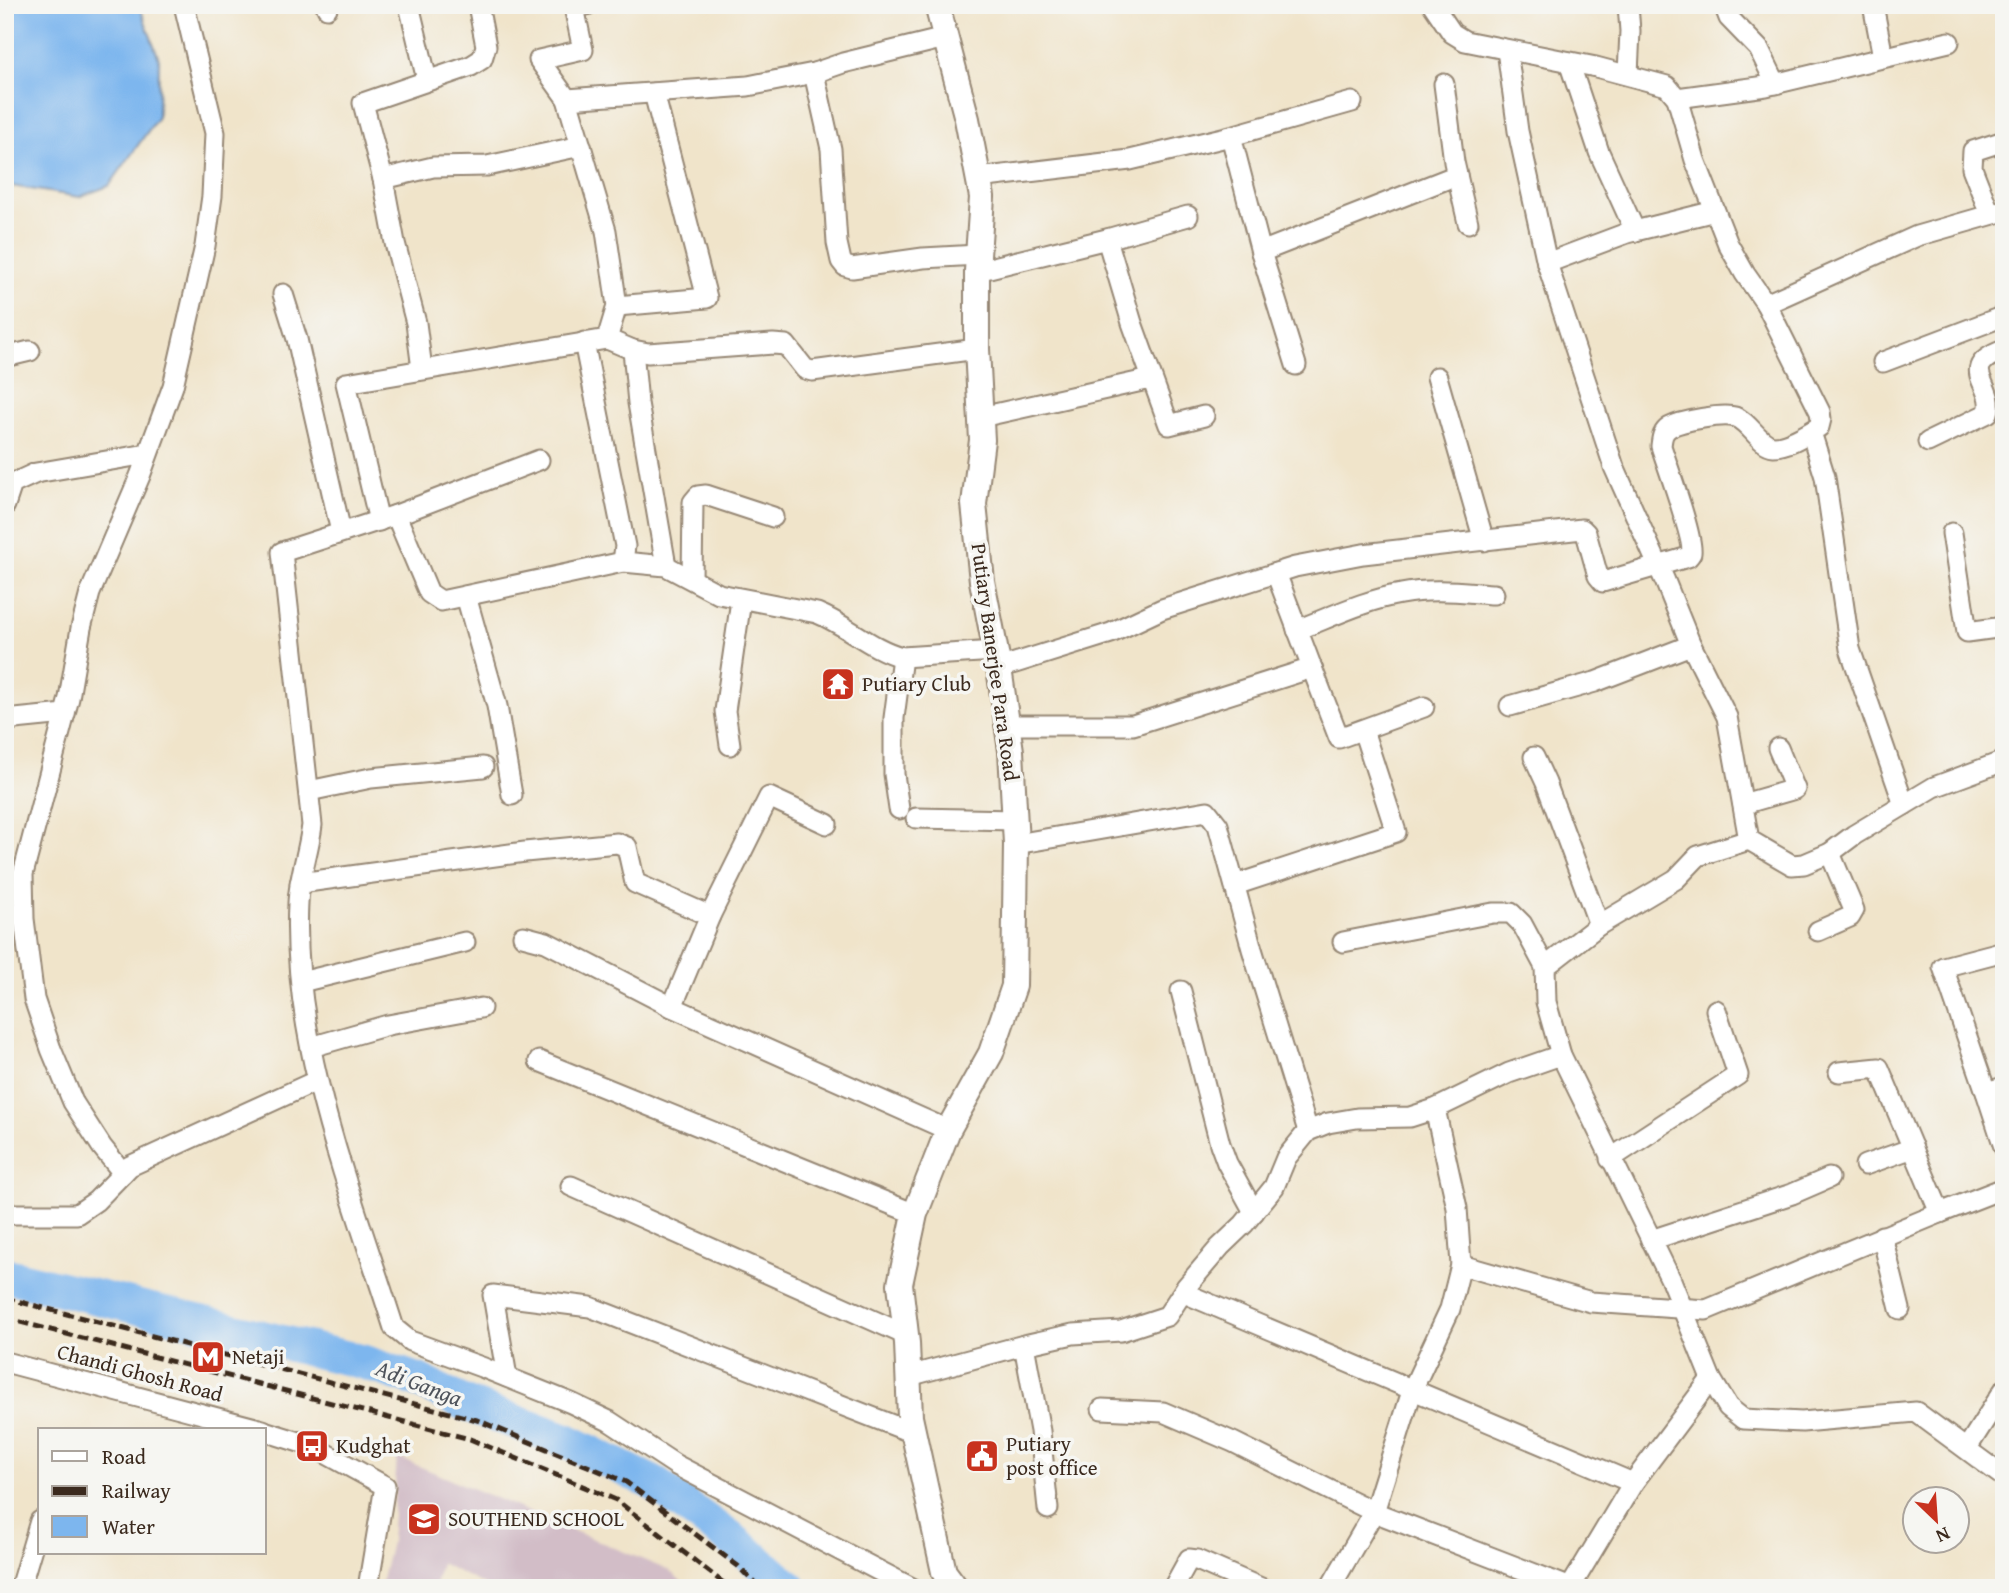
<svg xmlns="http://www.w3.org/2000/svg" width="2009" height="1593" font-family="'Gentium Book Plus',serif">
	<style>
		.industrial { fill: #d2bdc7 }
		.water { fill: #7db6ee; stroke: #5c7086; stroke-width: 2 }
		.lines { fill: none; stroke-linecap: round; stroke-linejoin: round }
		.river { stroke: #7db6ee; stroke-width: 35 }
		.minor-casing { stroke: #968774; stroke-width: 23 }
		.tertiary-casing { stroke: #968774; stroke-width: 28 }
		.minor { stroke: #fff; stroke-width: 19 }
		.tertiary { stroke: #fff; stroke-width: 24 }
		.rail { stroke: #3b2a1e; stroke-width: 5; stroke-dasharray: 10 5; stroke-linecap: butt }
		.labels { text-anchor: middle; stroke-width: 7; stroke-linejoin: round; paint-order: stroke }
		.street-label { font-size: 21px; fill: #3b2a1e; stroke: #f6f6f2 }
		.poi-label { font-size: 21px; fill: #3b2a1e; stroke: #f6f6f2; text-anchor: start }
		.water-label { font-size: 23px; font-style: italic; fill: #4f545c; stroke: #f6f6f2 }
	</style>
	<rect width="100%" height="100%" fill="#f6f6f2"/>
	<filter id="ink" filterUnits="userSpaceOnUse"><feTurbulence type="fractalNoise" baseFrequency=".0143" numOctaves="2"/><feDisplacementMap in="SourceGraphic" scale="14" xChannelSelector="R" yChannelSelector="G"/><feConvolveMatrix kernelMatrix="1 2 1 2 8 2 1 2 1" color-interpolation-filters="sRGB"/></filter>
	<filter id="wash" filterUnits="userSpaceOnUse"><feTurbulence type="fractalNoise" baseFrequency=".00686" numOctaves="4" result="noise"/><feDisplacementMap in="SourceGraphic" scale="28" xChannelSelector="R" yChannelSelector="G"/><feGaussianBlur stdDeviation="1.57" result="paint"/><feColorMatrix in="noise" values="0 0 0 0 0 0 0 0 0 0 0 0 0 0 0 0 0 1.4 0 .05"/><feComposite in="paint" operator="in"/></filter>
	<g filter="url(#wash)">
		<rect width="100%" height="100%" fill="#f0e4ca"/>
		<path class="industrial" d="M 397,1457 L 670,1571 L 689,1588 L 490,1588 L 441,1563 L 434,1588 L 380,1588 L 391,1542 Z"/>
		<path class="water" d="M 5,5 L 139,5 L 159,59 L 158,117 L 109,186 L 79,197 L 5,185 Z"/>
		<g class="lines">
			<path class="river" d="M 5,1275 L 363,1362 L 417,1380 L 466,1404 L 565,1440 L 655,1484 L 735,1542 L 790,1588"/>
		</g>
	</g>
	<g filter="url(#ink)">
		<g class="lines">
			<g class="minor-casing">
				<g id="minor">
					<path d="M 326,5 L 327,8"/>
					<path d="M 409,5 L 427,80"/>
					<path d="M 1433,5 L 1452,33 L 1465,41 L 1596,67 L 1667,86 L 1677,98 L 1695,160 L 1728,244 L 1745,274 L 1766,304 L 1917,236 L 2004,211"/>
					<path d="M 1724,5 L 1729,18 L 1759,49 L 1776,84"/>
					<path d="M 1873,5 L 1883,57"/>
					<path d="M 1507,50 L 1518,131 L 1547,263 L 1627,233 L 1715,211"/>
					<path d="M 1569,62 L 1599,152 L 1635,231"/>
					<path d="M 814,73 L 831,149 L 837,243 L 841,261 L 845,266 L 852,268 L 923,258 L 978,255"/>
					<path d="M 1628,74 L 1630,31 L 1628,5"/>
					<path d="M 1444,84 L 1454,162 L 1468,223"/>
					<path d="M 1677,98 L 1766,86 L 1949,42"/>
					<path d="M 567,99 L 748,86 L 814,73 L 843,63 L 945,38"/>
					<path d="M 1231,136 L 1261,252 L 1296,365"/>
					<path d="M 978,178 L 1130,160 L 1231,136 L 1352,102"/>
					<path d="M 383,179 L 433,167 L 487,166 L 581,146"/>
					<path d="M 1990,214 L 1972,168 L 1973,151 L 2004,141"/>
					<path d="M 1107,239 L 1132,323 L 1169,425 L 1204,416"/>
					<path d="M 1261,252 L 1457,175"/>
					<path d="M 1547,263 L 1614,467 L 1665,581 L 1691,645 L 1727,717 L 1749,840 L 1698,856 L 1676,879 L 1599,925 L 1545,967 L 1546,1002 L 1561,1055 L 1671,1280 L 1711,1379 L 1728,1407 L 1743,1419 L 1802,1422 L 1916,1412 L 2004,1477"/>
					<path d="M 977,271 L 1107,239 L 1188,216"/>
					<path d="M 283,294 L 297,339 L 341,532"/>
					<path d="M 617,306 L 707,298 L 654,93"/>
					<path d="M 607,339 L 633,350 L 648,353 L 773,344 L 786,345 L 805,369 L 812,371 L 977,349"/>
					<path d="M 584,342 L 625,546 L 623,562"/>
					<path d="M 633,350 L 638,403 L 666,566"/>
					<path d="M 5,357 L 30,351"/>
					<path d="M 1883,362 L 2004,316"/>
					<path d="M 422,369 L 416,323 L 395,243 L 383,179 L 363,103 L 471,66 L 482,59 L 486,46 L 478,5"/>
					<path d="M 1437,377 L 1484,541"/>
					<path d="M 981,417 L 1151,379"/>
					<path d="M 1811,432 L 1825,477 L 1850,649 L 1904,805"/>
					<path d="M 1928,442 L 1988,413 C 1997,385 1954,368 2004,350"/>
					<path d="M 539,460 L 396,515 L 282,552 L 312,825 C 309,851 299,877 298,903 C 291,1045 352,1195 394,1328 L 410,1341 L 484,1368 L 571,1403 L 609,1421 L 676,1465 L 912,1588"/>
					<path d="M 5,505 L 12,484 L 36,473 L 147,454"/>
					<path d="M 396,515 L 429,593 L 441,601 L 623,562 L 666,566 L 719,594 L 817,613 C 847,625 871,649 902,657 L 995,651"/>
					<path d="M 379,521 L 346,383 L 607,339 L 617,306 L 606,231 L 567,99 L 539,60 L 583,50 L 574,7 L 587,5"/>
					<path d="M 1952,533 L 1967,632 L 2004,627"/>
					<path d="M 692,579 L 693,502 L 698,496 L 706,495 L 773,517"/>
					<path d="M 466,596 L 497,706 L 512,795"/>
					<path d="M 1297,630 C 1331,617 1365,600 1401,594 C 1431,588 1463,592 1494,594"/>
					<path d="M 999,668 L 1111,633 L 1162,609 L 1295,567 L 1363,554 L 1582,529 L 1586,533 L 1598,576 L 1603,582 L 1688,557 C 1689,556 1691,554 1691,553 C 1695,542 1666,462 1661,446 C 1662,438 1662,432 1670,427 C 1681,421 1723,413 1735,417 C 1750,422 1759,445 1774,446 C 1789,446 1806,434 1819,427 L 1821,419 L 1820,412 L 1766,304"/>
					<path d="M 1312,668 L 1339,738 L 1424,707"/>
					<path d="M 1510,706 L 1595,682 L 1691,645"/>
					<path d="M 5,720 L 65,714"/>
					<path d="M 1007,725 L 1133,725 L 1312,668 L 1276,573"/>
					<path d="M 730,745 L 725,711 L 741,600"/>
					<path d="M 1534,757 L 1546,783 L 1599,925"/>
					<path d="M 309,791 L 371,778 L 483,767"/>
					<path d="M 1743,804 L 1795,789 L 1778,748"/>
					<path d="M 899,809 L 894,774 L 894,718 L 902,657"/>
					<path d="M 916,818 L 1015,820"/>
					<path d="M 1749,840 L 1792,865 L 1804,864 L 1830,853 L 1854,835 L 1934,787 L 2004,761"/>
					<path d="M 1016,844 L 1207,811 L 1218,825 L 1252,949 L 1308,1131"/>
					<path d="M 300,883 L 525,852 L 617,843 L 627,847 L 635,883 L 710,916"/>
					<path d="M 1235,885 L 1396,832 L 1363,730"/>
					<path d="M 1818,931 L 1850,917 L 1854,910 L 1830,853"/>
					<path d="M 523,936 L 546,942 L 672,1007 L 948,1130"/>
					<path d="M 1343,942 L 1493,913 L 1511,913 L 1522,924 L 1545,967"/>
					<path d="M 301,982 L 465,942"/>
					<path d="M 1181,991 L 1220,1144 L 1227,1163 L 1254,1212"/>
					<path d="M 672,1007 L 710,916 L 769,797 L 827,824"/>
					<path d="M 311,1047 L 388,1025 L 481,1008"/>
					<path d="M 539,1061 L 915,1214"/>
					<path d="M 1839,1072 L 1879,1068 L 1940,1213 L 2004,1188"/>
					<path d="M 2004,1087 L 1986,1092 L 2004,1147"/>
					<path d="M 1986,1092 L 1943,967 L 2004,951"/>
					<path d="M 1610,1159 L 1738,1075 L 1716,1010"/>
					<path d="M 1865,1165 L 1913,1148"/>
					<path d="M 123,1173 L 102,1147 L 73,1102 L 51,1049 L 34,999 L 24,919 L 23,874 L 69,698 L 81,628 L 90,593 L 140,476 L 173,386 L 205,246 L 212,196 L 215,133 L 184,5"/>
					<path d="M 571,1186 L 906,1335"/>
					<path d="M 5,1214 L 77,1214 L 96,1201 L 130,1166 L 316,1081"/>
					<path d="M 1882,1236 L 1900,1309"/>
					<path d="M 1651,1240 L 1792,1194 L 1829,1178"/>
					<path d="M 1461,1265 L 1591,1302 L 1706,1310 L 1940,1213"/>
					<path d="M 1184,1293 L 1633,1483"/>
					<path d="M 1024,1345 L 1040,1431 L 1048,1509"/>
					<path d="M 5,1362 L 263,1430"/>
					<path d="M 909,1376 L 1024,1345 L 1073,1334 L 1121,1331 L 1167,1316 L 1186,1287 L 1220,1247 L 1244,1224 L 1274,1187 L 1286,1158 L 1308,1131 L 1328,1123 L 1357,1118 L 1410,1117 L 1435,1109 L 1509,1073 L 1561,1055"/>
					<path d="M 507,1377 L 493,1295 L 590,1307 L 913,1433"/>
					<path d="M 1102,1409 L 1163,1412 L 1233,1442 L 1374,1512 L 1571,1588"/>
					<path d="M 264,1431 L 312,1446 L 385,1486 L 368,1588"/>
					<path d="M 1967,1448 L 2004,1390"/>
					<path d="M 20,1588 L 40,1521"/>
					<path d="M 1173,1588 L 1189,1559 L 1197,1560 L 1261,1588"/>
					<path d="M 1330,1588 L 1374,1512 L 1413,1388 L 1450,1309 L 1461,1265 L 1457,1208 L 1435,1109"/>
					<path d="M 1570,1588 L 1633,1483 L 1711,1379"/>
				</g>
			</g>
			<g class="tertiary-casing">
				<path id="tertiary" d="M 937,5 L 967,119 L 982,197 L 977,271 L 977,349 L 982,440 L 974,504 L 982,581 L 999,668 L 1011,751 L 1016,844 L 1014,986 L 991,1053 L 948,1130 L 915,1214 L 900,1284 L 907,1343 L 910,1417 L 944,1572 L 956,1588"/>
			</g>
			<use href="#minor" class="minor"/>
			<use href="#tertiary" class="tertiary"/>
			<g class="rail">
				<path d="M 5,1298 L 477,1420 L 626,1482 L 738,1566 L 759,1588"/>
				<path d="M 5,1318 L 470,1439 L 616,1500 L 730,1588"/>
			</g>
		</g>
	</g>
	<defs>
		<g id="temple-square" transform="scale(1.75)"><rect x="-9" y="-9" width="18" height="18" rx="4" fill="#c8321e" stroke="#f6f6f2"/><path d="M0-6L5-2H3V0L6.5 2.5H4V6H1.5V3h-3V6H-4V2.5H-6.5L-3 0V-2H-5Z" fill="#fff"/></g>
		<g id="metro-square" transform="scale(1.75)"><rect x="-9" y="-9" width="18" height="18" rx="4" fill="#c8321e" stroke="#f6f6f2"/><path d="M-5.5 5V-5H-3L0 0L3-5H5.5V5H3V-.5L0 4L-3-.5V5Z" fill="#fff"/></g>
		<g id="bus-square" transform="scale(1.75)"><rect x="-9" y="-9" width="18" height="18" rx="4" fill="#c8321e" stroke="#f6f6f2"/><path d="M-5-6H5V4H4V6H2V4H-2V6H-4V4H-5ZM-3.5-4V0h7V-4ZM-3.5 1.2v1.5H-2V1.2ZM2 1.2v1.5H3.5V1.2Z" fill="#fff"/></g>
		<g id="civic-square" transform="scale(1.75)"><rect x="-9" y="-9" width="18" height="18" rx="4" fill="#c8321e" stroke="#f6f6f2"/><path d="M-.6-6.5H3V-4.5H.6V-3L4-1V1h2V6H-6V1h2V-1L-.6-3ZM-1.2 2.5V6h2.4V2.5Z" fill="#fff"/></g>
		<g id="school-square" transform="scale(1.75)"><rect x="-9" y="-9" width="18" height="18" rx="4" fill="#c8321e" stroke="#f6f6f2"/><path d="M0-5L7-2L0 1L-7-2ZM-4 1L0 2.5L4 1V4Q0 6-4 4Z" fill="#fff"/></g>
	</defs>
	<g fill-rule="evenodd">
		<use href="#temple-square" x="838" y="684"/>
		<use href="#metro-square" x="208" y="1357"/>
		<use href="#bus-square" x="312" y="1446"/>
		<use href="#civic-square" x="982" y="1456"/>
		<use href="#school-square" x="424" y="1519"/>
	</g>
	<g class="labels">
		<g class="street-label">
			<text transform="translate(995 662) rotate(82)" y="7">Putiary Banerjee Para Road</text>
			<text transform="translate(140 1373) rotate(15)" y="7">Chandi Ghosh Road</text>
		</g>
		<g class="poi-label">
			<text x="862" y="691">Putiary Club</text>
			<text x="232" y="1364">Netaji</text>
			<text x="1006" y="1451">Putiary<tspan x="1006" dy="24">post office</tspan></text>
			<text x="336" y="1453">Kudghat</text>
			<text x="448" y="1526">SOUTHEND SCHOOL</text>
		</g>
		<g class="water-label">
			<text transform="translate(419 1383) rotate(21)" y="8">Adi Ganga</text>
		</g>
	</g>
	<rect width="2009" height="1593" fill="none" stroke="#f6f6f2" stroke-width="28"/>
	<rect x="38" y="1428" width="228" height="126" fill="#f6f6f2" stroke="#aba49d" stroke-width="2"/>
	<rect x="52" y="1451" width="35" height="10" fill="#ffffff" stroke="#aba49d" stroke-width="2"/>
	<text x="102" y="1464" font-size="21" fill="#3b2a1e">Road</text>
	<rect x="52" y="1486" width="35" height="10" fill="#3b2a1e" stroke="#aba49d" stroke-width="2"/>
	<text x="102" y="1498" font-size="21" fill="#3b2a1e">Railway</text>
	<rect x="52" y="1516" width="35" height="21" fill="#7db6ee" stroke="#aba49d" stroke-width="2"/>
	<text x="102" y="1534" font-size="21" fill="#3b2a1e">Water</text>
	<g transform="translate(1936 1520) rotate(155)"><circle r="33" fill="#f6f6f2" stroke="#aba49d" stroke-width="2"/>
	<path d="M0-5L12 26L0 18L-12 26Z" fill="#c8321e"/>
	<text y="-10" font-size="19" font-weight="bold" text-anchor="middle" fill="#3b2a1e">N</text>
	</g>
</svg>
